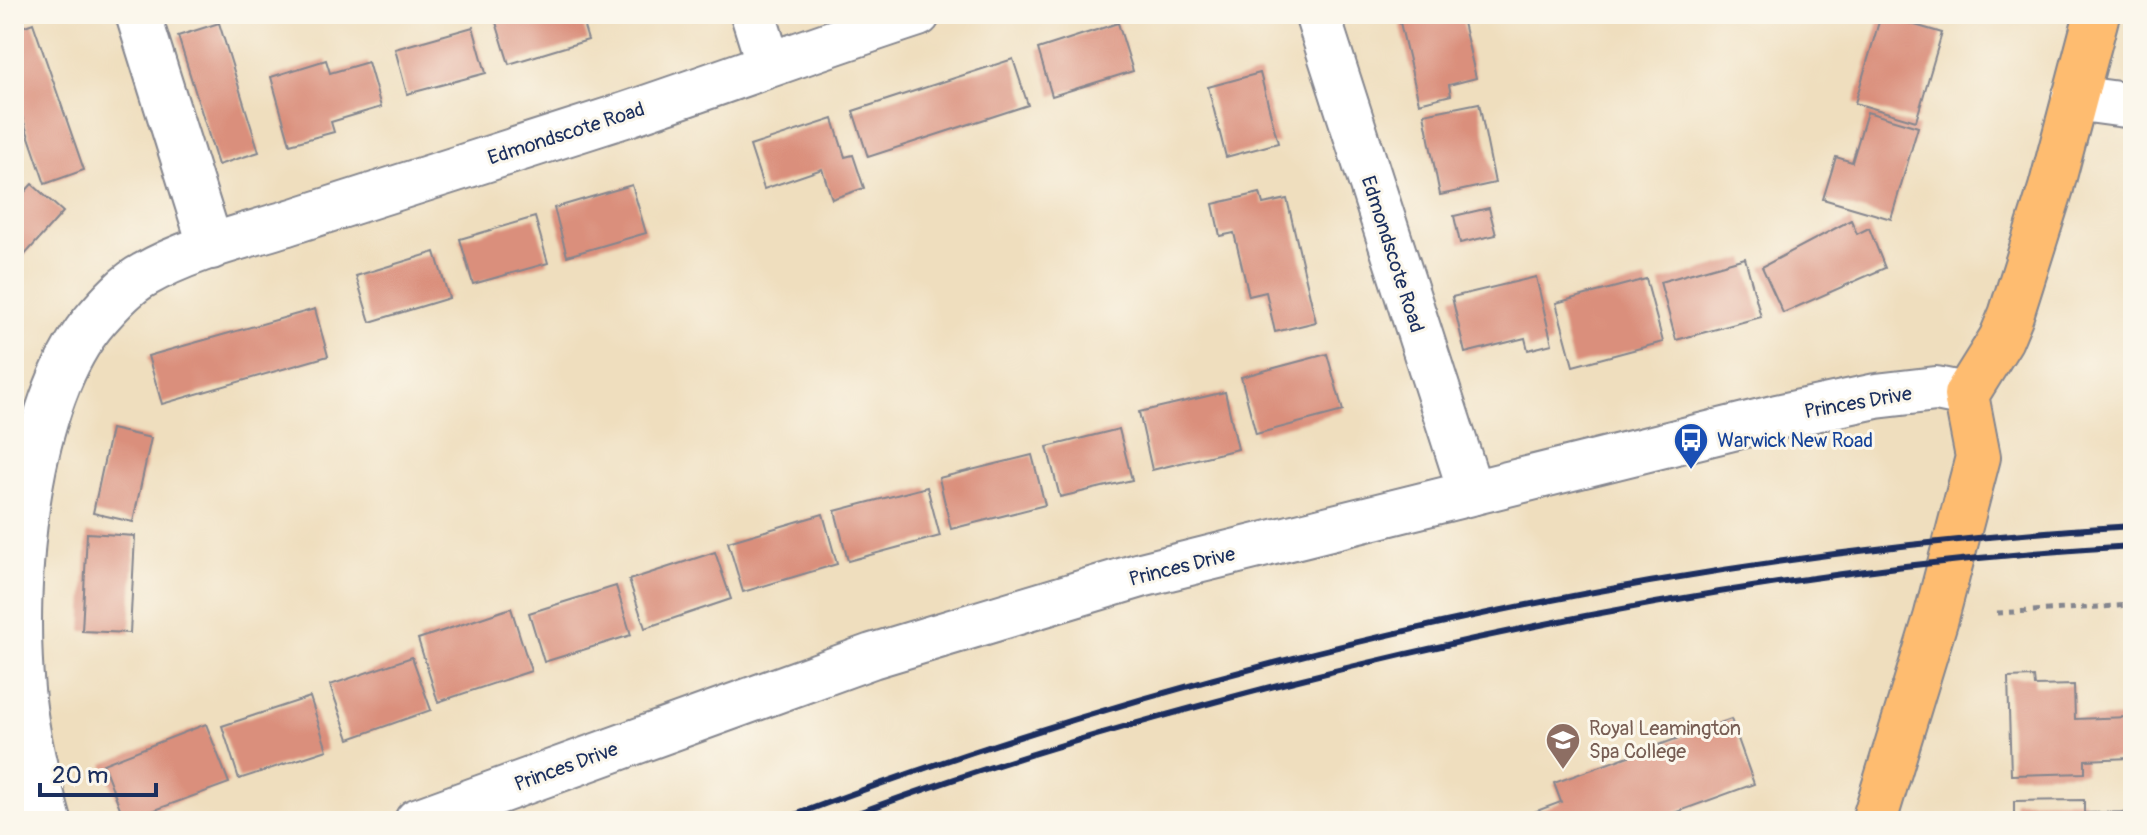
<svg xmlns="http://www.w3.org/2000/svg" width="2147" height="835" font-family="Pangolin,sans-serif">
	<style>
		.building { fill: #da8f7b }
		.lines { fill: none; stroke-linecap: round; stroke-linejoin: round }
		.minor-casing { stroke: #85868e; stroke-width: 48 }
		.major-casing { stroke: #85868e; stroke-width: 48 }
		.path { stroke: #85868e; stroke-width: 5; stroke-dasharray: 6 6; stroke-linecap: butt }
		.minor { stroke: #fff; stroke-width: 44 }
		.major { stroke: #febc70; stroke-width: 44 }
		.rail { stroke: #1b2f5e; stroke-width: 6 }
		.labels { text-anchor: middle; stroke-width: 6; stroke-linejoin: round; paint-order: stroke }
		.street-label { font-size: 20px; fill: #1b2f5e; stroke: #fbf7ec }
		.transit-label { font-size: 20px; fill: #164399; stroke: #fbf7ec; text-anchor: start }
		.education-label { font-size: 20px; fill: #785e54; stroke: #fbf7ec; text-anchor: start }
	</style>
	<rect width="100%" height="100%" fill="#fbf7ec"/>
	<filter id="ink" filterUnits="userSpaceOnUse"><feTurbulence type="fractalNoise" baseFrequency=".0125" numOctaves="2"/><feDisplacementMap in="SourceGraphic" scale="16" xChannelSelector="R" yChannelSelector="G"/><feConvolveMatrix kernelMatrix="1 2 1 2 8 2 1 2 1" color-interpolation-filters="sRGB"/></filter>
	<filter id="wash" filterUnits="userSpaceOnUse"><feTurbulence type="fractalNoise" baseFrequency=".006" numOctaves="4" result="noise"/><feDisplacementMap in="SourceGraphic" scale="32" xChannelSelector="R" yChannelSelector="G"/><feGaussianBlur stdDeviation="1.8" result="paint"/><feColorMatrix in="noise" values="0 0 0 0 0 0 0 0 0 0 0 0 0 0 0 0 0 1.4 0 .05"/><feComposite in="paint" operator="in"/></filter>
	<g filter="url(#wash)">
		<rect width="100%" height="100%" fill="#efdebe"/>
		<g id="blocks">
			<g class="building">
				<path d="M 510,14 L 580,14 L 588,40 L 509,64 L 495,19 Z"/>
				<path d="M 1398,14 L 1461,14 L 1476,78 L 1449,85 L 1451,95 L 1419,103 Z"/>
				<path d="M 1881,15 L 1942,33 L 1916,121 L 1855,103 Z"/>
				<path d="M 33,23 L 84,170 L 45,184 L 14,93 L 14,30 Z"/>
				<path d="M 219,23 L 259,152 L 218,165 L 178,36 Z"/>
				<path d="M 1118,23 L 1133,71 L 1052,96 L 1038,49 Z"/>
				<path d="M 473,27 L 486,73 L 407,94 L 395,49 Z"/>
				<path d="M 1013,59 L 1028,105 L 868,157 L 853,111 Z"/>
				<path d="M 326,60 L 330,73 L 368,62 L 381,107 L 331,122 L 334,132 L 290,144 L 271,77 Z"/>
				<path d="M 1260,73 L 1278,143 L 1226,157 L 1208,87 Z"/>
				<path d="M 1479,103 L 1495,183 L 1440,195 L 1424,114 Z"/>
				<path d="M 1867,112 L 1918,127 L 1891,219 L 1823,199 L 1836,157 L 1852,162 Z"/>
				<path d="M 833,119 L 845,157 L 853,155 L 864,188 L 832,199 L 822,169 L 764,189 L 750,146 Z"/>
				<path d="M 32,184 L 63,212 L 14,267 L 14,204 Z"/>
				<path d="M 632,185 L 646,233 L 567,256 L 554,208 Z"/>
				<path d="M 1260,193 L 1263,204 L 1287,199 L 1316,322 L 1275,332 L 1266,292 L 1249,296 L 1234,233 L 1220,236 L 1213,204 Z"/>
				<path d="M 1489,208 L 1496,235 L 1460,243 L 1454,216 Z"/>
				<path d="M 535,217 L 548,263 L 473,284 L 460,239 Z"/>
				<path d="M 1851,220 L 1857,234 L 1869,228 L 1885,268 L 1783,313 L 1762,267 Z"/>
				<path d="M 435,252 L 449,298 L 370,322 L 356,276 Z"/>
				<path d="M 1745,258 L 1761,317 L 1676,340 L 1660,282 Z"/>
				<path d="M 1536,277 L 1552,344 L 1528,350 L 1525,338 L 1465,353 L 1452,297 Z"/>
				<path d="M 1646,279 L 1663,342 L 1573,366 L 1556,303 Z"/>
				<path d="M 315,309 L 328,356 L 162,404 L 148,356 Z"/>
				<path d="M 1327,354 L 1343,411 L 1256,434 L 1241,377 Z"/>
				<path d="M 1225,392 L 1238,449 L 1152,470 L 1139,412 Z"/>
				<path d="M 111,429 L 151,438 L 133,522 L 93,513 Z"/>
				<path d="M 1119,429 L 1132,480 L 1060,497 L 1047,447 Z"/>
				<path d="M 1032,455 L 1045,505 L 951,529 L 939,478 Z"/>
				<path d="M 927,487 L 940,536 L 848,561 L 835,511 Z"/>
				<path d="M 823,514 L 837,564 L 743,592 L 728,542 Z"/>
				<path d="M 87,533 L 135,536 L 130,633 L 82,631 Z"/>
				<path d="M 715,552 L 731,599 L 645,628 L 629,580 Z"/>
				<path d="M 616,586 L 631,635 L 544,662 L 529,613 Z"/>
				<path d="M 511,608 L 531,671 L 438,702 L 418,639 Z"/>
				<path d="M 412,657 L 431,710 L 349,739 L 330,685 Z"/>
				<path d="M 2034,677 L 2035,686 L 2074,685 L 2075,719 L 2129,717 L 2130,758 L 2085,760 L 2085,773 L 2011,775 L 2008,678 Z"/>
				<path d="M 310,697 L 327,750 L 239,779 L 222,726 Z"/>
				<path d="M 1731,719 L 1754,784 L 1652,821 L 1510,821 L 1561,802 L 1554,783 Z"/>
				<path d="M 206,724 L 229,783 L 125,821 L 103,764 Z"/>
				<path d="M 2084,800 L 2084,813 L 2133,812 L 2133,821 L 2014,821 L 2014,801 Z"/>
			</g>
		</g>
	</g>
	<g filter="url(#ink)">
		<use href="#blocks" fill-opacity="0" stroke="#85868e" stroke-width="2"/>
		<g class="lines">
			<g class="minor-casing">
				<g id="minor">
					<path d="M 138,14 L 211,247"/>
					<path d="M 753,14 L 768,62"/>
					<path d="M 1317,14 L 1471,493"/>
					<path d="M 2074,98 L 2133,106"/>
					<path d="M 49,821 C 37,779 26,734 22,690 C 12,584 25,400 97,318 C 110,303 127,284 144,275 C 192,247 251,235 303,218 C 410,183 518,150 625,115 C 723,82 820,46 918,14"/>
					<path d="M 417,821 L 872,656 L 1141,575 L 1777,417 L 1876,396 L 1936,389 L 1966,395"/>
				</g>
			</g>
			<g class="major-casing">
				<path id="major" d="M 1874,821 L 1936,618 L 1978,457 L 1966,395 L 2001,339 L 2011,315 L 2051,188 L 2097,14"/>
			</g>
			<path class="path" d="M 1997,613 L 2133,605"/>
			<use href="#minor" class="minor"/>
			<use href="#major" class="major"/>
			<g class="rail">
				<path d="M 779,821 C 1210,657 1672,553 2133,526"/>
				<path d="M 837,821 C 981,766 1129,724 1278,685 C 1557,614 1845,562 2133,546"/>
			</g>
		</g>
	</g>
	<defs>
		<g id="bus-pin" transform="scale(1.8)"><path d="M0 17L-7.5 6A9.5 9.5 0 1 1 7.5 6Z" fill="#1a4fb4" stroke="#fbf7ec"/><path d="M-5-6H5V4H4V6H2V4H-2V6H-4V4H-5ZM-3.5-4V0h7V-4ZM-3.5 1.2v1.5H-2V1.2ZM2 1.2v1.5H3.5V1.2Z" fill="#fff"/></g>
		<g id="university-pin" transform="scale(1.8)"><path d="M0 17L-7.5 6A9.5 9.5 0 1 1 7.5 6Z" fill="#8d6e63" stroke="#fbf7ec"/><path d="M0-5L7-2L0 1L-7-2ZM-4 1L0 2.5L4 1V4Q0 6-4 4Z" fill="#fff"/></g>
	</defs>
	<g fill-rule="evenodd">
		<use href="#bus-pin" x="1691" y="440"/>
		<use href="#university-pin" x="1563" y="740"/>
	</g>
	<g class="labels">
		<g class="street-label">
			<text transform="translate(566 133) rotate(-18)" y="7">Edmondscote Road</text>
			<text transform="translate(1393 254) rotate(72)" y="7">Edmondscote Road</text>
			<text transform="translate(1858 402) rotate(-10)" y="7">Princes Drive</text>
			<text transform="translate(1182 566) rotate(-14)" y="7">Princes Drive</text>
			<text transform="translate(566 766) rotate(-20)" y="7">Princes Drive</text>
		</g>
		<g class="transit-label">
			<text x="1717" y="447">Warwick New Road</text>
		</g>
		<g class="education-label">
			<text x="1589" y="735">Royal Leamington<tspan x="1589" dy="23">Spa College</tspan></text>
		</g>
	</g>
	<rect width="2147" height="835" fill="none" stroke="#fbf7ec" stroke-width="48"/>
	<path d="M40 783v12h116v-12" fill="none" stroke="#1b2f5e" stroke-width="4"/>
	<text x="52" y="783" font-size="24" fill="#1b2f5e" stroke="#fbf7ec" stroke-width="6" paint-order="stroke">20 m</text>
</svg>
